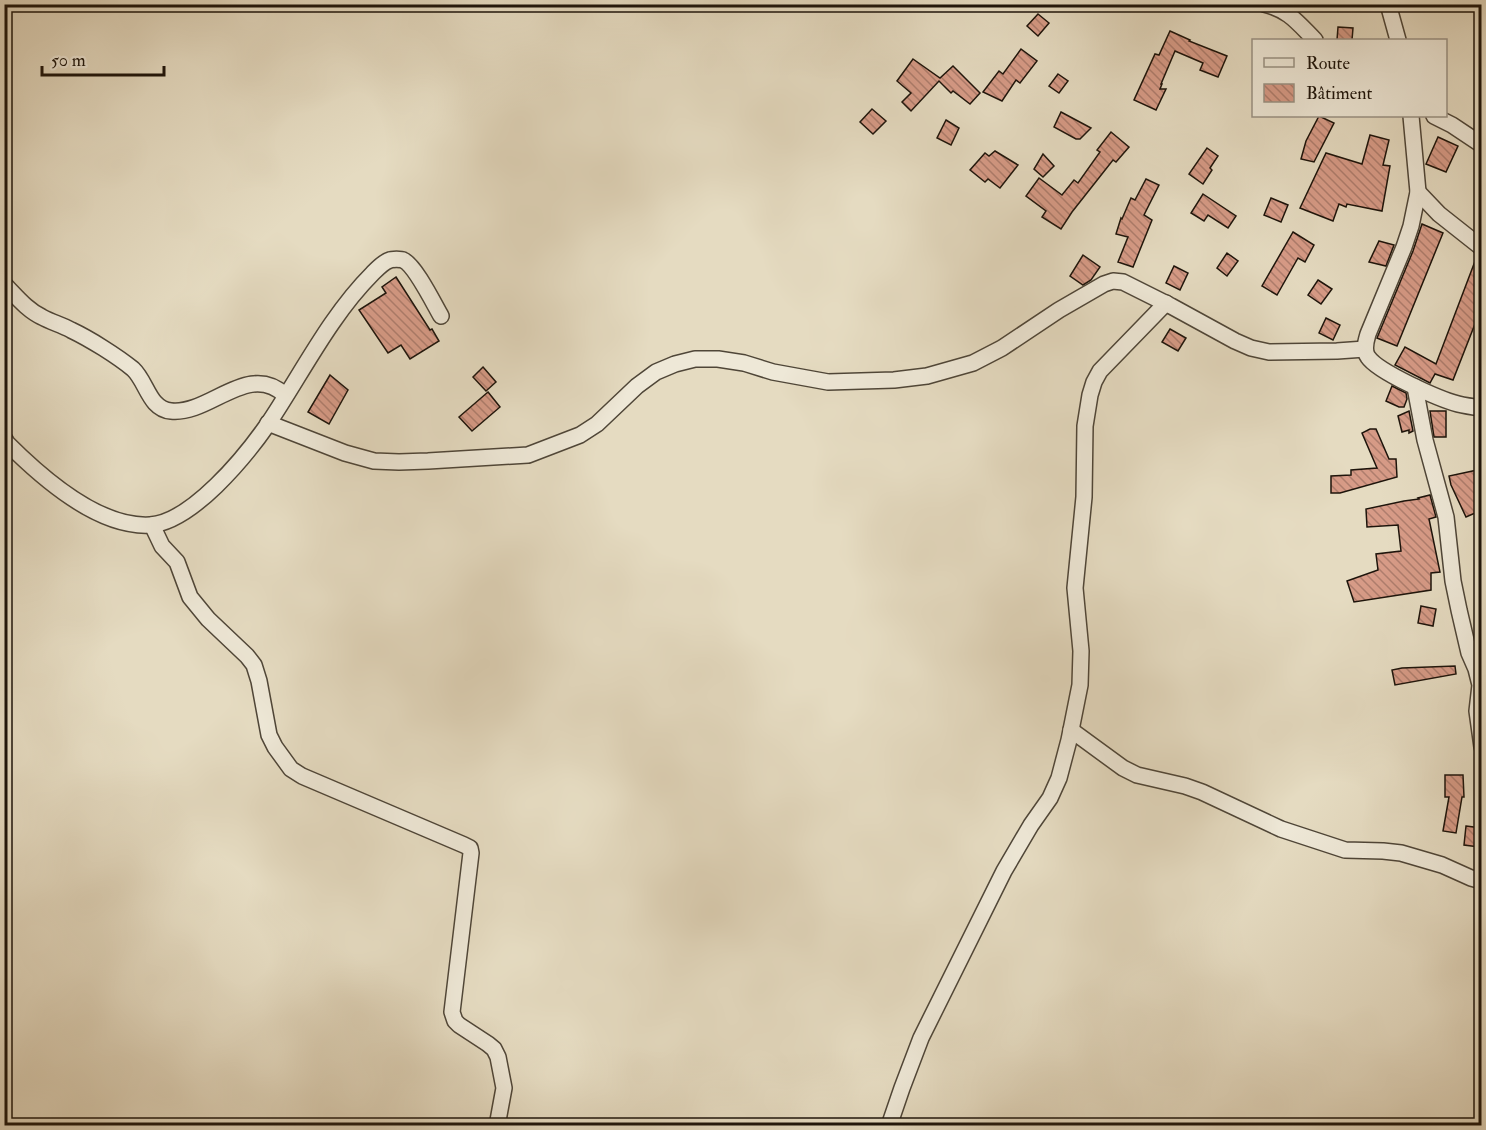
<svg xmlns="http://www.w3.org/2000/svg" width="1486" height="1130" font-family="'IM FELL Double Pica',serif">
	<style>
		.building { fill: url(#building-back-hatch); stroke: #1d140b; stroke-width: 1.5 }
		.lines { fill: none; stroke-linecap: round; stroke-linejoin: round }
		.minor-casing { stroke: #4f4638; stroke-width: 18 }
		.minor { stroke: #eee8d7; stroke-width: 15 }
	</style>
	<defs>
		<pattern id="building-back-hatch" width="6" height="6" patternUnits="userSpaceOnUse" patternTransform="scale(1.5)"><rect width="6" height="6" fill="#d79b87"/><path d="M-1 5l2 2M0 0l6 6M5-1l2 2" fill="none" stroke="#ae7d6d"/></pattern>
	</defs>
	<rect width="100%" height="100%" fill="#e5dbc1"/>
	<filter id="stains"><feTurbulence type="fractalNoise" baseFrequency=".00333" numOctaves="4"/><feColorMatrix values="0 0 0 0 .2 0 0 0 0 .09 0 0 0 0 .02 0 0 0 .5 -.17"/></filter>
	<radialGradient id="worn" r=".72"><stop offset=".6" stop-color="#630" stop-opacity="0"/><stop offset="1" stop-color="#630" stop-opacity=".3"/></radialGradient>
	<g class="building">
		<path d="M 1038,14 L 1049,23 L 1038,36 L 1027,26 Z"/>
		<path d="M 1338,27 L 1353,28 L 1352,40 L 1337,40 Z"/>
		<path d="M 1170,31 L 1190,40 L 1189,41 L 1227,56 L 1218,77 L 1200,70 L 1203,63 L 1175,51 L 1161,84 L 1162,84 L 1160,89 L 1166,89 L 1156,110 L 1134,100 L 1155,54 L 1159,55 Z"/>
		<path d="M 1021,49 L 1037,61 L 1020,83 L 1016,80 L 1002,101 L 983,92 L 999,71 L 1003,74 Z"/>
		<path d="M 913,59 L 940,78 L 953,66 L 980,93 L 970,104 L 953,91 L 951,93 L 939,81 L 911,111 L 902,102 L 911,93 L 897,81 Z"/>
		<path d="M 1058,74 L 1068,81 L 1059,93 L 1049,86 Z"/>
		<path d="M 872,109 L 886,121 L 873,134 L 860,122 Z"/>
		<path d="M 1061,112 L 1091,128 L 1080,139 L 1076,139 L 1054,127 Z"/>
		<path d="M 1319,116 L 1334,123 L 1314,162 L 1301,159 L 1306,141 Z"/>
		<path d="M 946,120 L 959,128 L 951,145 L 937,138 Z"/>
		<path d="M 1111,132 L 1129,147 L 1116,162 L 1113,160 L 1072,212 L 1061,229 L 1042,217 L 1046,211 L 1026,196 L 1039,178 L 1062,195 L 1074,180 L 1078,183 L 1100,152 L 1097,150 Z"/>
		<path d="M 1370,135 L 1389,140 L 1383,165 L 1390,166 L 1382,211 L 1347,204 L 1346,207 L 1339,204 L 1333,221 L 1300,208 L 1326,153 L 1362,164 Z"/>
		<path d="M 1438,137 L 1458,146 L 1446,172 L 1426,164 Z"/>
		<path d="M 1207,148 L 1218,156 L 1210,168 L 1212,170 L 1203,184 L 1189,174 Z"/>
		<path d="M 995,151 L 1018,165 L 1000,188 L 988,179 L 985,182 L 970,170 L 985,153 L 989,156 Z"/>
		<path d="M 1043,154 L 1054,166 L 1043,177 L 1034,169 Z"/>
		<path d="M 1146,179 L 1159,185 L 1144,215 L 1152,220 L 1133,267 L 1118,262 L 1128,237 L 1116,234 L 1121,218 L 1122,219 L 1131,198 L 1135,200 Z"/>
		<path d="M 1203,194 L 1236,216 L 1228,228 L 1208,215 L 1204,221 L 1191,213 Z"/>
		<path d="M 1271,198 L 1288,205 L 1281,222 L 1264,215 Z"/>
		<path d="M 1422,224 L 1443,233 L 1397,346 L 1377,338 L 1413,251 Z"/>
		<path d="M 1293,232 L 1314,245 L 1305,262 L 1298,258 L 1277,295 L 1262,286 Z"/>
		<path d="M 1379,241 L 1394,245 L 1386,266 L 1369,262 Z"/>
		<path d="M 1227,253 L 1238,261 L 1227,276 L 1217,268 Z"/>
		<path d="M 1083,255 L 1100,267 L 1091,280 L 1083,285 L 1070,276 Z"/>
		<path d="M 1477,256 L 1482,258 L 1482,306 L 1453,380 L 1435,374 L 1430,383 L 1395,365 L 1405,347 L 1436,364 Z"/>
		<path d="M 1174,266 L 1188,273 L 1180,290 L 1166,283 Z"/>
		<path d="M 396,277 L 430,330 L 432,329 L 439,341 L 410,359 L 401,345 L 388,353 L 359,310 L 386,293 L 382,287 Z"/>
		<path d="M 1318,280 L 1332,289 L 1321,304 L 1308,295 Z"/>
		<path d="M 1326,318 L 1340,325 L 1333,340 L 1319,333 Z"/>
		<path d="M 1170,329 L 1186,338 L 1178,351 L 1162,342 Z"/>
		<path d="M 483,367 L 496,382 L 486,391 L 473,377 Z"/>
		<path d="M 330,375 L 348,390 L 329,424 L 308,412 Z"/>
		<path d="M 1392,386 L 1406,393 L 1407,399 L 1404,407 L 1399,407 L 1386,401 Z"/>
		<path d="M 488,392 L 500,407 L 472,431 L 459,417 Z"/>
		<path d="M 1409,411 L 1413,431 L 1409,433 L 1409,430 L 1402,432 L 1398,416 Z"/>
		<path d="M 1430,411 L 1446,411 L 1446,437 L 1434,437 Z"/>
		<path d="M 1370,429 L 1376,429 L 1389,459 L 1396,459 L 1397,477 L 1340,493 L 1331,493 L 1331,476 L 1351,475 L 1351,470 L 1377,468 L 1362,433 Z"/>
		<path d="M 1482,469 L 1482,510 L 1466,517 L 1451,485 L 1449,476 Z"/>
		<path d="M 1430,495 L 1436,517 L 1429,519 L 1440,572 L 1431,573 L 1431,590 L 1354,602 L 1347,581 L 1378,570 L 1376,554 L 1401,551 L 1398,525 L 1367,527 L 1366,509 L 1404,501 L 1419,499 L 1418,498 Z"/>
		<path d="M 1421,606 L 1436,609 L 1433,626 L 1418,623 Z"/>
		<path d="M 1455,666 L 1456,674 L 1395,685 L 1392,670 L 1402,668 Z"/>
		<path d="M 1445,775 L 1463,775 L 1464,797 L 1462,797 L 1456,833 L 1443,831 L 1449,797 L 1445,797 Z"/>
		<path d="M 1466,826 L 1481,828 L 1479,847 L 1464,845 Z"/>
	</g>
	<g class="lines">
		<g class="minor-casing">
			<g id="minor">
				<path d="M 1264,4 C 1289,10 1297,22 1315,40"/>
				<path d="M 1388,4 L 1398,40"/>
				<path d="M 1411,116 L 1418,192 L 1411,226 L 1404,247 L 1368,334 C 1366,341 1363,350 1368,357 C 1378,372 1439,399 1458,404 C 1466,406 1474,407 1482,408"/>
				<path d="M 1434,116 L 1452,125 L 1482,145"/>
				<path d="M 1418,192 L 1439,214 L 1482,248"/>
				<path d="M 4,284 C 16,296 27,310 42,317 C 51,322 62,325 71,330 C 90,339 117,356 133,369 C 147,382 149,409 171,411 C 210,415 248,361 285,395"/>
				<path d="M 1415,387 L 1425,440 L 1446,517 L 1453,581 L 1459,610 L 1469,653 L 1476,669 L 1480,685 L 1477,711 L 1482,747"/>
				<path d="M 268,423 L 345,453 L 374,461 L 399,462 L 428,461 L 528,455 L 580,435 L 597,424 L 637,386 L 656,372 L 675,364 L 695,359 L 718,359 L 744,363 L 773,372 L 828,382 L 894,380 L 927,376 L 973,363 L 1002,348 L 1059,310 L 1104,284 L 1113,281 L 1123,282 L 1171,306 L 1235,341 L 1251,348 L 1269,352 L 1337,351 L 1365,349"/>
				<path d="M 4,438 L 7,443 C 41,477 98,528 150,525 C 192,522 245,457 268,424 C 301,375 330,316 372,274 C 377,269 383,262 390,260 C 392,259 401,259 403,260 C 415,265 434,304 441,316"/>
				<path d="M 152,525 L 162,546 L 177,562 L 190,597 L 208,619 L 247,656 L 254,665 L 259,681 L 269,735 L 275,747 L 291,769 L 302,776 L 464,845 L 470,848 L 471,853 L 452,1012 L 455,1021 L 459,1025 L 488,1044 L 494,1049 L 498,1057 L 504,1088 L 497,1126"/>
				<path d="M 1071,730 L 1123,768 L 1137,775 L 1185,786 L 1202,792 L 1281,829 L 1345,850 L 1383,851 L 1401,853 L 1442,865 L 1471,878 L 1482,881"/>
				<path d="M 889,1126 L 902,1088 L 921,1038 L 1004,871 L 1031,825 L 1050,798 L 1059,778 L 1069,740 L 1080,685 L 1081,651 L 1075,588 L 1084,497 L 1085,426 L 1090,395 L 1094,382 L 1100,371 L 1166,303"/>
			</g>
		</g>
		<use href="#minor" class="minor"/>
	</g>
	<rect width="1486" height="1130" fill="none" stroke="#e5dbc1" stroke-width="24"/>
	<rect x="6" y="6" width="1474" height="1118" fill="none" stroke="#1d140b" stroke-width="3"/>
	<rect x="12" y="12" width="1462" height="1106" fill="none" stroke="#1d140b" stroke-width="1.5"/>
	<rect x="1252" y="39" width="195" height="78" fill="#eee8d7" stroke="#9a9385" stroke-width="1.5"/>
	<rect x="1264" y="58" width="30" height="9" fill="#eee8d7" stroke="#9a9385" stroke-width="1.5"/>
	<text x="1306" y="69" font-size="18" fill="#1d140b">Route</text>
	<rect x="1264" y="84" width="30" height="18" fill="url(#building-back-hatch)" stroke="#9a9385" stroke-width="1.5"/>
	<text x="1306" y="99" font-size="18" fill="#1d140b">Bâtiment</text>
	<path d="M42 66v9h122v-9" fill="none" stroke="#1d140b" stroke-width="3"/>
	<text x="51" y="66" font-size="18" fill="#1d140b" stroke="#eee8d7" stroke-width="4.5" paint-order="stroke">50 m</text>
	<rect width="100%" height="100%" filter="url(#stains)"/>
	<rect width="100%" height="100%" fill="url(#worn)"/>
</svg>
